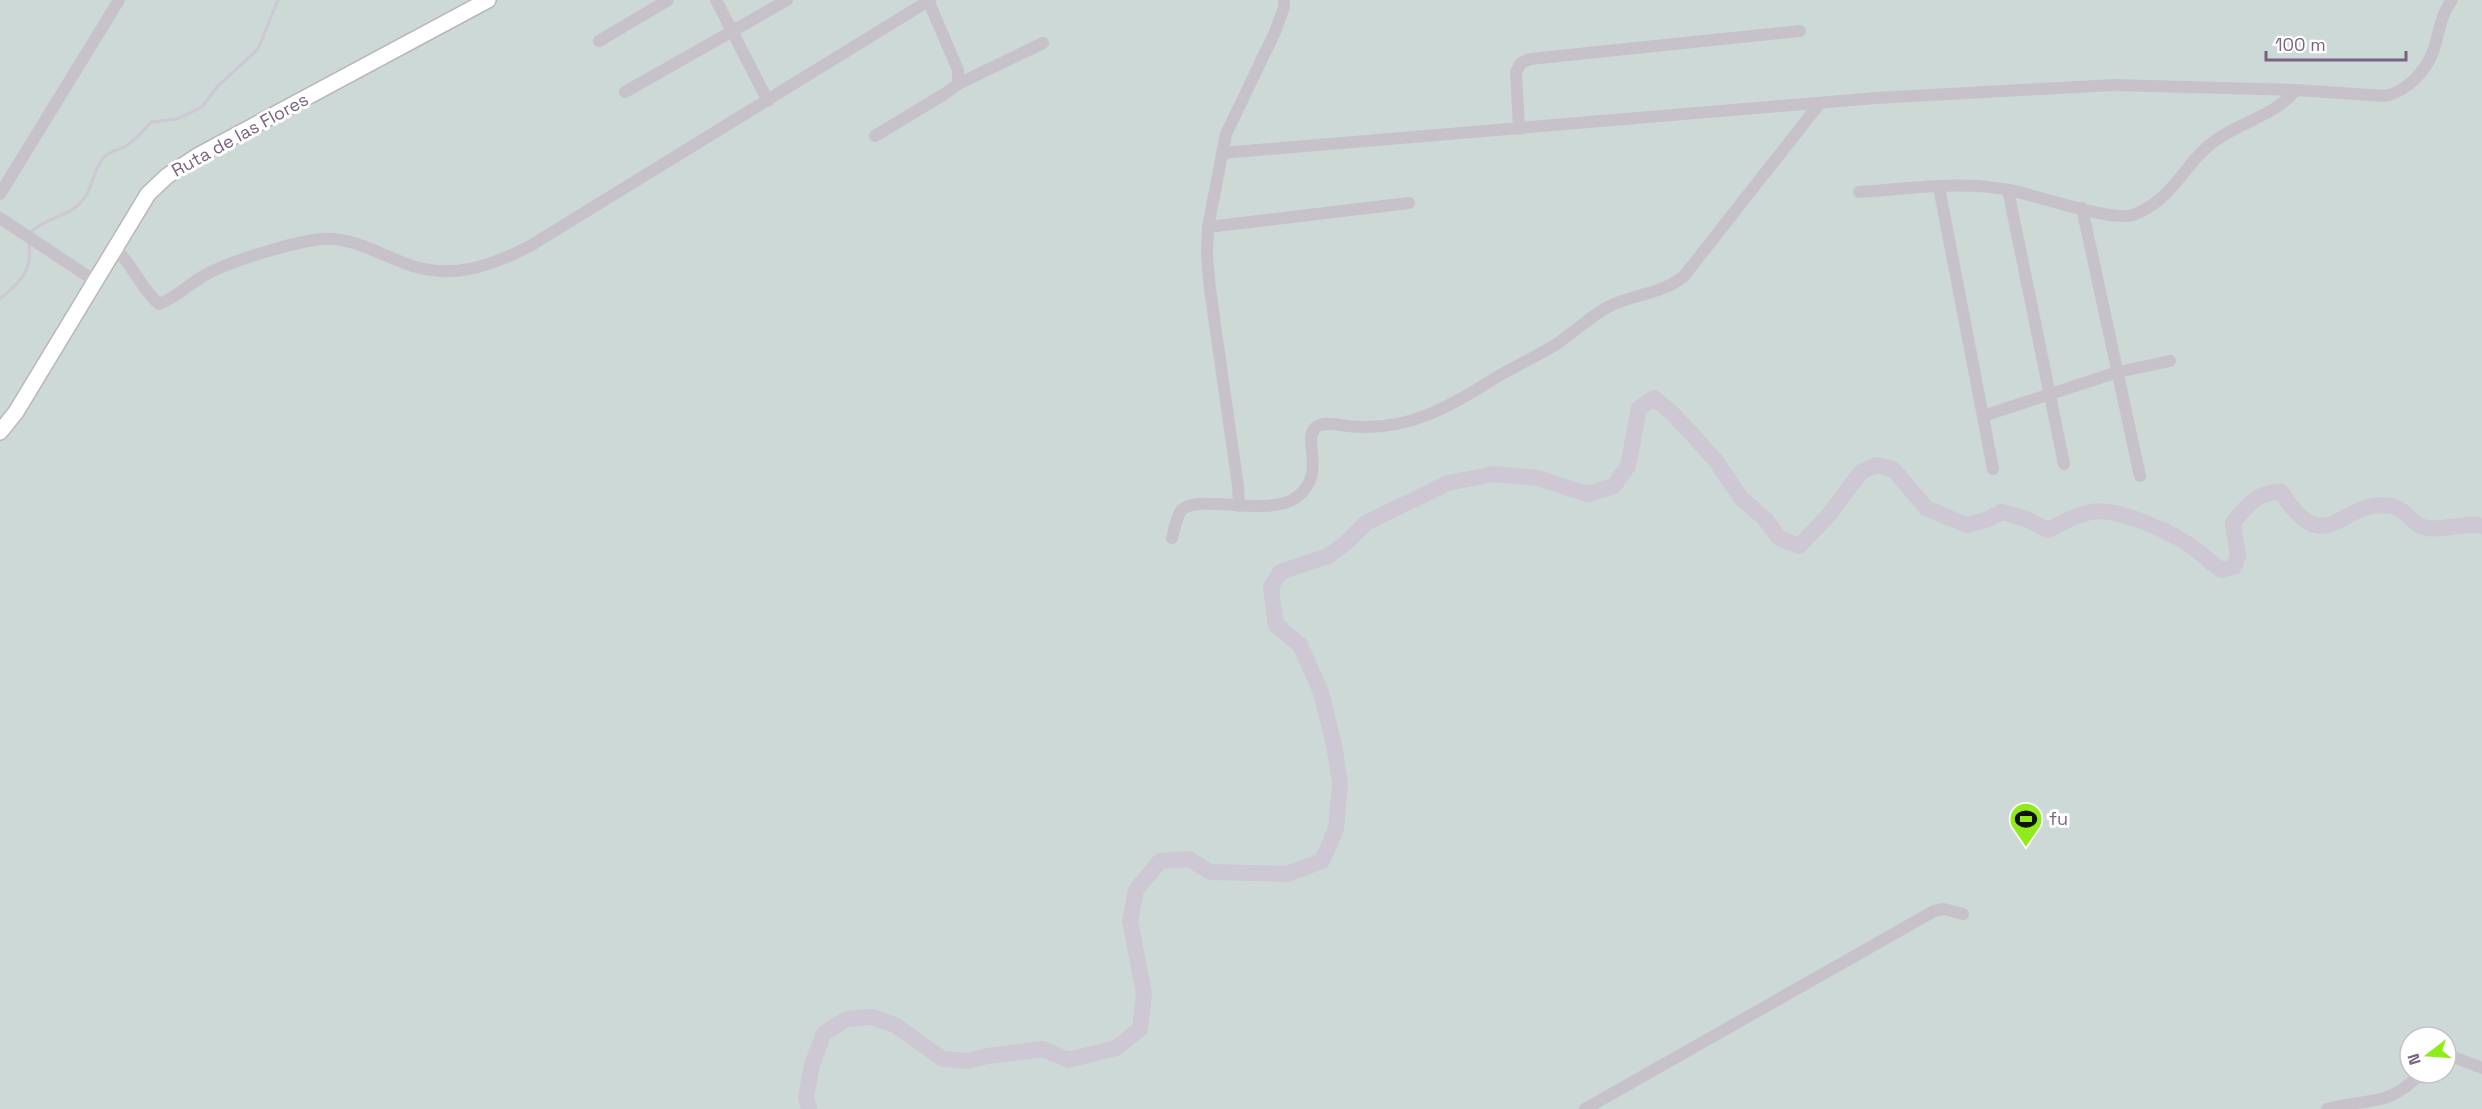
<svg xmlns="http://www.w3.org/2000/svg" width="2482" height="1109" font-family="'Space Grotesk',sans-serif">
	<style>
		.green { fill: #cdd9d7; fill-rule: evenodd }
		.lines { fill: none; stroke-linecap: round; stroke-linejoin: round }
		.stream { stroke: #cec7d4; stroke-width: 3 }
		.river { stroke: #cec7d4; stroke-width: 16 }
		.major-casing { stroke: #bab5bd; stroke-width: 18 }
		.minor { stroke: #c7c2c9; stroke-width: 12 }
		.major { stroke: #fff; stroke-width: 15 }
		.labels { text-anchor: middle; stroke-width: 6; stroke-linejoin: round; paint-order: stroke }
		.street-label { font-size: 18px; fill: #796284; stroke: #fff }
		.poi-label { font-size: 18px; fill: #796284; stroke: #fff; text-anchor: start }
	</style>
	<rect width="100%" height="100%" fill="#f1f5f2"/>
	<path class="green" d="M 0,0 L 2482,0 L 2482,1109 L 0,1109 ZM 2410,1037 L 2446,1037 L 2446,1073 L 2410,1073 Z"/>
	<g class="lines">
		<g class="stream">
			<path d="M 32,231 C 46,218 63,218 77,206 C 93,193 91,174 103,158 C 109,151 116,151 124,147 C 135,141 143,132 151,122 L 177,119 L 202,107 L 217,87 L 258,49 L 278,0"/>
			<path d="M 0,299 C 20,282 32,273 29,244"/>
		</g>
		<path class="river" d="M 809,1109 L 806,1097 L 812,1065 L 824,1033 L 847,1019 L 872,1017 L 895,1025 L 943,1059 L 968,1061 L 987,1056 L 1043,1049 L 1068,1060 L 1116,1048 L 1140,1029 L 1144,993 L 1130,921 L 1136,890 L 1160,861 L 1189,859 L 1210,872 L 1287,874 L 1322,861 L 1336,829 L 1340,782 L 1334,745 L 1321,692 L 1300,645 L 1276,625 L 1271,588 L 1280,572 L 1328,556 L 1346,543 L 1366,523 L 1448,483 L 1494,474 L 1538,478 L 1587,494 L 1614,486 L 1628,466 L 1639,408 L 1654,398 L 1671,412 L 1691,433 L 1716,461 L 1741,498 L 1765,519 L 1779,538 L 1799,546 L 1827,517 L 1861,472 L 1876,465 L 1893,469 L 1926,508 L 1966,525 L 1986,520 L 2002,512 L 2026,519 L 2048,530 C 2061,523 2076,515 2091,512 C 2118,507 2174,533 2195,549 C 2204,556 2212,563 2221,570 L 2234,567 L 2238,556 L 2233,523 C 2246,506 2258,491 2281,492 C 2327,564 2340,497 2392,506 C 2406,509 2413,526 2427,528 C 2445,531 2467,521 2482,526"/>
		<g class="major-casing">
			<path id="major" d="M 0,432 L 16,412 L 148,194 L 167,176 L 199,155 L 488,0"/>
		</g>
		<g class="minor">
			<path d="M 716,0 L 768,101"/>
			<path d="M 599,41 L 668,0"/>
			<path d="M 958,84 L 1043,43"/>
			<path d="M 625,92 L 787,0"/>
			<path d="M 1519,129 L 1516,72 L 1521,63 L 1530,59 L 1800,31"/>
			<path d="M 875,136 L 946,93 L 958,84 L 958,70 L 928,0"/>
			<path d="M 1222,153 L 1876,98 L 2113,85 L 2296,90 L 2385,96 C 2407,92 2427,70 2434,49 C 2439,32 2441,14 2452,0"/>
			<path d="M 1939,187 L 1993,469"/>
			<path d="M 2008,190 L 2064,464"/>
			<path d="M 1859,192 C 1908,189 1961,180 2009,190 C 2036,195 2111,222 2133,215 C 2174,200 2185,161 2216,140 C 2243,121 2274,116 2296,90"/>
			<path d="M 0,194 L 119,0"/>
			<path d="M 2082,208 L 2140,476"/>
			<path d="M 0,218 L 95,281"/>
			<path d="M 1208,227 L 1409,203"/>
			<path d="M 115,248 C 133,265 141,289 159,304 C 176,298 189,284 205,275 C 230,261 293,242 322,239 C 351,237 378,253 404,263 C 450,281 489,267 530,246 L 930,0"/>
			<path d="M 1983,416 L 2118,372 L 2170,361"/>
			<path d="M 1239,506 L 1238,486 L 1210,289 L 1207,255 L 1208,227 L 1226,134 L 1275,32 L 1284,7 L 1284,0"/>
			<path d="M 1172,538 C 1174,530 1176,520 1180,512 C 1193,491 1268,519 1297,497 C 1328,473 1301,439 1316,427 C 1324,421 1338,425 1347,426 C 1373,429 1402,425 1427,415 C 1448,407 1468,395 1487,383 C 1510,368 1535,358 1558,343 C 1574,332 1589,318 1606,308 C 1631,294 1661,295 1684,276 L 1820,103"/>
			<path d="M 2446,1057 L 2456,1058 L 2482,1068"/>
			<path d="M 1585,1109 L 1934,911 L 1944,909 L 1963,914"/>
			<path d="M 2327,1109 C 2369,1097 2387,1109 2421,1073"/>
		</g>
		<use href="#major" class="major"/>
	</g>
	<defs>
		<g id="stadium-pin" transform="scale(1.725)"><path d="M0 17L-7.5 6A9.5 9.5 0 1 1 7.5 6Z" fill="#8fec1a" stroke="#fff"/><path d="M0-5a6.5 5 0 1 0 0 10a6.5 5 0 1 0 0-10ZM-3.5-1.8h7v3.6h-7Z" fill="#111"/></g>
	</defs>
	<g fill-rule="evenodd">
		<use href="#stadium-pin" x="2026" y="819"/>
	</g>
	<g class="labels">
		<g class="street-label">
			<text transform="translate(240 135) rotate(-29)" y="6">Ruta de las Flores</text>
		</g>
		<g class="poi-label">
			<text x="2049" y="825">fu</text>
		</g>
	</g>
	<g transform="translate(2428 1055) rotate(253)"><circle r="28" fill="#ffffff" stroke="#c9c0ce" stroke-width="1.5"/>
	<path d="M0-4.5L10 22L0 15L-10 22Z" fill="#8fec1a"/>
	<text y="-9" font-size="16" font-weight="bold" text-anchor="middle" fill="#796284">N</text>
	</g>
	<path d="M2266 51v9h140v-9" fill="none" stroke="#796284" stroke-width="3"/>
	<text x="2275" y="51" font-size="18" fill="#796284" stroke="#ffffff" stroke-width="4.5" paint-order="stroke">100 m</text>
</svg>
